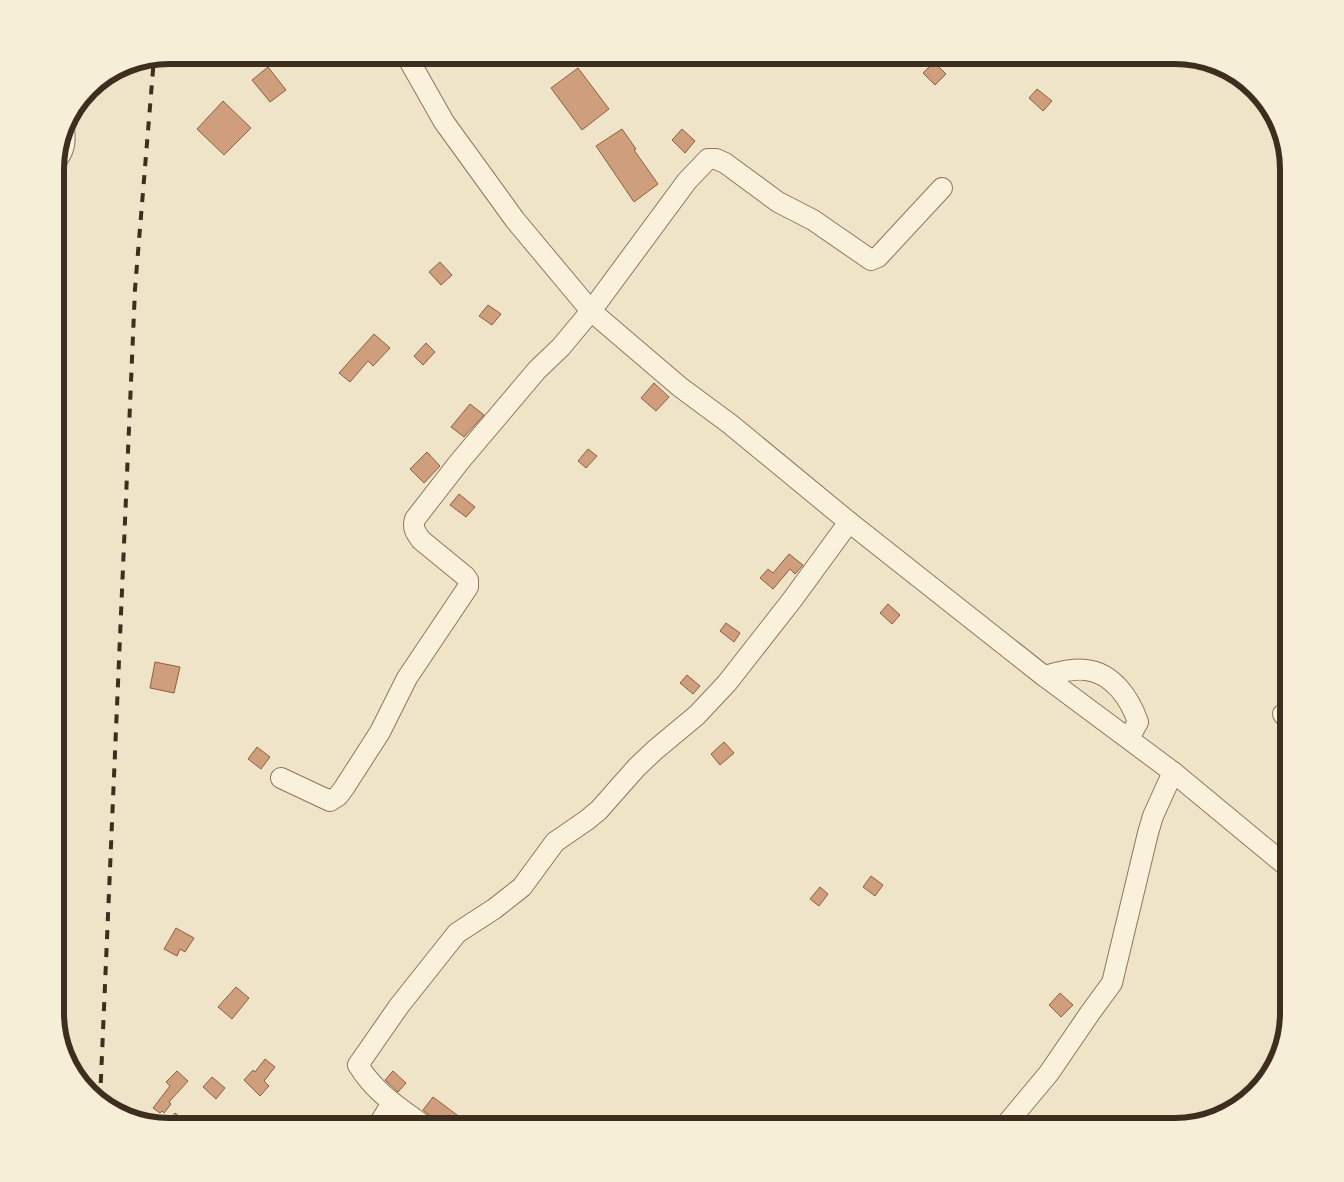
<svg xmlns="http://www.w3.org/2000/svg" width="1344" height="1182" font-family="'IBM Plex Serif',serif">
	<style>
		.building { fill: #cf9f7d; stroke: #8d5f41 }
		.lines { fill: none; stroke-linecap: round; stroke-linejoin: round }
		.minor-casing { stroke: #8d765c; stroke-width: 22 }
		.minor { stroke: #faf1dc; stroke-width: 20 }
		.rail { stroke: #3d2e20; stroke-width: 4; stroke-dasharray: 9 9; stroke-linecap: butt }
		.rim { fill: none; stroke: #3d2e20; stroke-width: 6 }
	</style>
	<rect width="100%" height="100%" fill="#f0e4c8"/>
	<g class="building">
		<path d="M 934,62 L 946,74 L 935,85 L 923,73 Z"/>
		<path d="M 268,67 L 286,90 L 270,102 L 252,80 Z"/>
		<path d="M 578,68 L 609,109 L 582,130 L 551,88 Z"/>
		<path d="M 1037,89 L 1052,101 L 1043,111 L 1029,98 Z"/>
		<path d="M 223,101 L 251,128 L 224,155 L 197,129 Z"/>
		<path d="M 622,129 L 636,149 L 634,150 L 658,184 L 634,202 L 596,146 Z"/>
		<path d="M 682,129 L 695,141 L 685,153 L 672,140 Z"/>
		<path d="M 440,262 L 452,275 L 441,285 L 429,272 Z"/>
		<path d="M 488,305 L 501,314 L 492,325 L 479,316 Z"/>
		<path d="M 374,334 L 390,348 L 373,366 L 368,361 L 350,382 L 339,373 Z"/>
		<path d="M 426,343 L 435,352 L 423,365 L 414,356 Z"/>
		<path d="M 654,383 L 669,397 L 656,411 L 641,398 Z"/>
		<path d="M 470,404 L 484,415 L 464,437 L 451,427 Z"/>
		<path d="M 588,449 L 597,456 L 586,468 L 578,461 Z"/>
		<path d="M 427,452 L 440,466 L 424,483 L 410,469 Z"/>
		<path d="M 459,494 L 475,507 L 466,517 L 450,505 Z"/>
		<path d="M 789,554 L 803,565 L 795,574 L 790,569 L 773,589 L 760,578 L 768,569 L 773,573 Z"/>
		<path d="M 888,604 L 900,615 L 892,624 L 880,613 Z"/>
		<path d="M 726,623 L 740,633 L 734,642 L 720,631 Z"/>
		<path d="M 155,662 L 180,667 L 174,693 L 150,688 Z"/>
		<path d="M 687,675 L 700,686 L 693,694 L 680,683 Z"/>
		<path d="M 724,742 L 734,753 L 720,765 L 711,754 Z"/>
		<path d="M 257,747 L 270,757 L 261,769 L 248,759 Z"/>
		<path d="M 871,876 L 883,885 L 875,896 L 863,887 Z"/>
		<path d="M 820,887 L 828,894 L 819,906 L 810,899 Z"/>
		<path d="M 176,928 L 194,938 L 185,952 L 180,949 L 177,956 L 164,949 Z"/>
		<path d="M 236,987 L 249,998 L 232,1019 L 218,1007 Z"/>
		<path d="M 1060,993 L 1073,1005 L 1061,1017 L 1049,1005 Z"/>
		<path d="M 265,1059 L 275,1067 L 264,1081 L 269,1086 L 260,1096 L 244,1080 L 253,1070 L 255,1072 Z"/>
		<path d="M 177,1071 L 188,1081 L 169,1102 L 171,1104 L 164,1113 L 162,1111 L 160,1113 L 153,1108 L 170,1086 L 166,1082 Z"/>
		<path d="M 393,1071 L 406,1083 L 398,1092 L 385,1080 Z"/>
		<path d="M 212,1077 L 225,1088 L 216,1099 L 203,1087 Z"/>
		<path d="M 433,1097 L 457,1115 L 470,1127 L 438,1127 L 433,1118 L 423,1110 Z"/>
		<path d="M 175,1113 L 193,1127 L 165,1126 Z"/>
	</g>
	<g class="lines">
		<g class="minor-casing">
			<g id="minor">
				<path d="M 406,55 L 444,122 L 515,220 L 591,311 L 680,387 L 730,424 L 849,522 L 1044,676 L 1173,772 L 1289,868"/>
				<path d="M 55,162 C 64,152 66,143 64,129"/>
				<path d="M 1044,676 C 1057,673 1072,668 1086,670 C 1113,673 1130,699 1138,722 L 1129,738"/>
				<path d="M 1283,714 L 1289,721"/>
				<path d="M 281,778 L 330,801 L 338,796 L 344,788 L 380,732 L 407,678 L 468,587 L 468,580 L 465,576 L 421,540 C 416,533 412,528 415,519 L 460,461 L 537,370 L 561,347 L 591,311 L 687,181 L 708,159 L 716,159 L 725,163 L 778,202 L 813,220 L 871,260 L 878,257 L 942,188"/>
				<path d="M 377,1127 L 392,1103"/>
				<path d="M 426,1127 C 400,1108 375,1093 358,1065 L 399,1006 L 457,933 L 494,909 L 522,887 L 555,842 L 587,820 L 599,810 L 637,767 L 655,750 L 697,715 L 727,683 L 792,600 L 849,522"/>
				<path d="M 1004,1127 L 1049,1073 L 1090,1013 L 1112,983 L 1148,833 L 1153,816 L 1173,772"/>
			</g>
		</g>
		<use href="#minor" class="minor"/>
		<path class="rail" d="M 100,1101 L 135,289 L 154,58"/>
	</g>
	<path d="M0 0H1344V1182H0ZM169 64H1175A105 105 0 0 1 1280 169V1013A105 105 0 0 1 1175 1118H169A105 105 0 0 1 64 1013V169A105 105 0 0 1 169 64Z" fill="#f7eed8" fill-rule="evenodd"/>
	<path class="rim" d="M169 64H1175A105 105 0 0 1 1280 169V1013A105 105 0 0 1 1175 1118H169A105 105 0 0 1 64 1013V169A105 105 0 0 1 169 64Z"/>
</svg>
